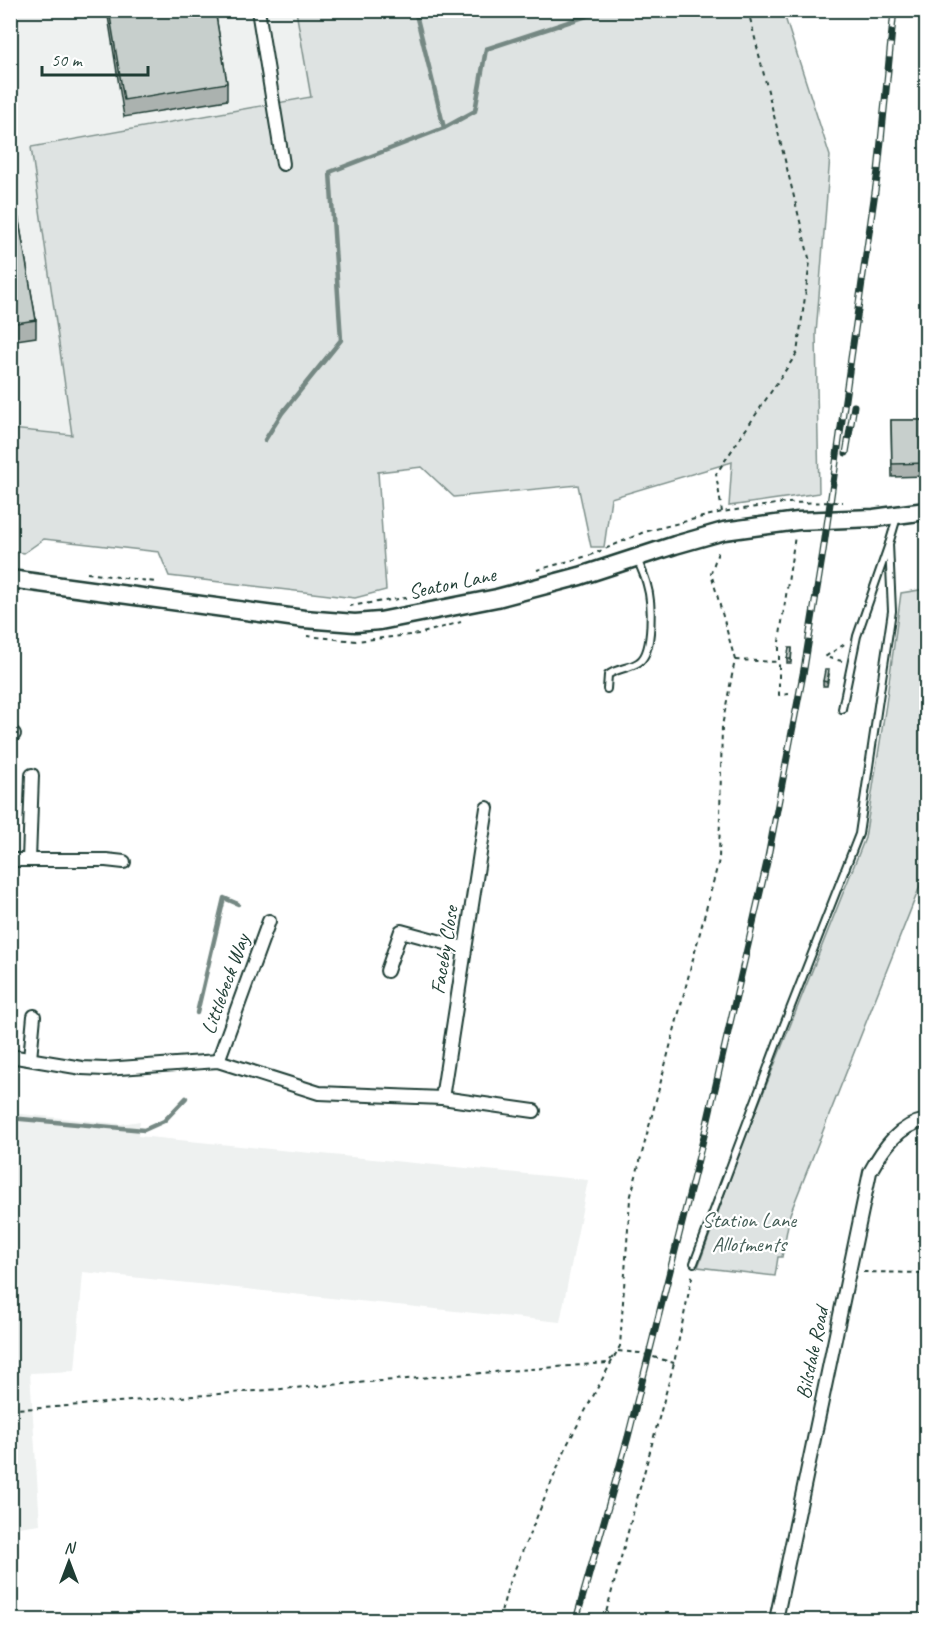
<svg xmlns="http://www.w3.org/2000/svg" width="937" height="1631" font-family="Caveat,sans-serif">
	<style>
		.built { fill: #eef1f0 }
		.green { fill: #dee3e2; stroke: #7e908b; stroke-width: 1.5 }
		.lines { fill: none; stroke-linecap: round; stroke-linejoin: round }
		.stream { stroke: #758883; stroke-width: 4.5 }
		.lane-casing { stroke: #1f3d34; stroke-width: 10 }
		.street-casing { stroke: #1f3d34; stroke-width: 16 }
		.secondary-casing { stroke: #1f3d34; stroke-width: 21 }
		.path { stroke: #1f3d34; stroke-width: 2; stroke-dasharray: 4.5 4.5; stroke-linecap: butt }
		.lane { stroke: #fff; stroke-width: 6 }
		.street { stroke: #fff; stroke-width: 12 }
		.secondary { stroke: #fff; stroke-width: 16 }
		.rail-casing { stroke: #1f3d34; stroke-width: 7 }
		.rail { stroke: #fff; stroke-width: 4.5; stroke-dasharray: 14; stroke-linecap: butt }
		.wall { fill: #abb2af; stroke: #1f3d34; stroke-width: 1.5 }
		.building { fill: #c7cfcc; stroke: #1f3d34; stroke-width: 1.5 }
		.labels { text-anchor: middle; stroke-width: 4.5; stroke-linejoin: round; paint-order: stroke }
		.street-label { font-size: 21px; fill: #1f3d34; stroke: #fff }
		.park-label { font-size: 21px; fill: #455e57; stroke: #fff }
	</style>
	<rect width="100%" height="100%" fill="#fff"/>
	<filter id="ink" filterUnits="userSpaceOnUse"><feTurbulence type="fractalNoise" baseFrequency=".0167" numOctaves="2"/><feDisplacementMap in="SourceGraphic" scale="12" xChannelSelector="R" yChannelSelector="G"/><feConvolveMatrix kernelMatrix="1 2 1 2 8 2 1 2 1" color-interpolation-filters="sRGB"/></filter>
	<g filter="url(#ink)">
		<g class="built">
			<path d="M 11,11 L 296,11 L 311,97 L 31,147 L 72,436 L 11,429 Z"/>
			<path d="M 11,1113 L 121,1124 L 140,1121 L 138,1136 L 588,1180 L 560,1322 L 83,1272 L 75,1371 L 30,1373 L 40,1524 L 11,1528 Z"/>
		</g>
		<g class="green">
			<path d="M 296,11 L 783,11 L 830,156 L 816,334 L 819,493 L 729,506 L 732,462 L 611,498 L 604,547 L 591,547 L 578,485 L 454,497 L 422,467 L 378,472 L 386,590 L 355,598 L 169,576 L 159,552 L 44,539 L 24,553 L 11,551 L 11,429 L 72,435 L 31,147 L 311,97 Z"/>
			<path d="M 926,589 L 926,871 L 790,1214 L 782,1257 L 778,1257 L 775,1276 L 698,1267 L 740,1151 L 865,838 L 886,704 L 901,593 Z"/>
		</g>
		<g class="lines">
			<g class="stream">
				<path d="M 415,10 L 444,128 L 475,111 L 486,49 L 605,10"/>
				<path d="M 265,440 L 282,413 L 341,340 L 330,172 L 444,128"/>
				<path d="M 197,1013 L 224,898 L 238,904"/>
				<path d="M 10,1118 L 144,1130 L 164,1121 L 186,1098"/>
			</g>
			<g class="lane-casing">
				<g id="lane">
					<path d="M 607,689 L 608,675 C 617,668 629,669 639,662 C 654,652 652,601 647,585 C 645,576 640,567 637,558"/>
					<path d="M 842,709 L 857,636 L 889,544 L 897,517"/>
					<path d="M 694,1263 L 783,1027 L 859,834 L 892,611 L 889,544"/>
				</g>
			</g>
			<g class="street-casing">
				<g id="street">
					<path d="M 258,10 L 283,164"/>
					<path d="M 10,733 L 14,734"/>
					<path d="M 10,860 L 106,860 L 124,862"/>
					<path d="M 29,860 L 32,775"/>
					<path d="M 387,971 L 401,931 L 464,948"/>
					<path d="M 10,1056 L 82,1068 L 105,1069 L 218,1061 L 319,1093 L 442,1098 L 534,1111"/>
					<path d="M 30,1059 L 34,1016"/>
					<path d="M 218,1061 L 269,921"/>
					<path d="M 442,1098 L 487,808"/>
					<path d="M 776,1620 L 870,1172 C 883,1148 899,1125 926,1120"/>
					<path d="M 926,1620 L 926,1619"/>
				</g>
			</g>
			<g class="secondary-casing">
				<path id="secondary" d="M 10,579 L 304,619 L 355,623 L 380,621 L 497,598 L 580,576 L 675,545 L 724,531 L 798,521 L 874,518 L 926,511"/>
			</g>
			<g class="path">
				<path d="M 722,512 L 716,474 L 797,353 L 810,262 L 748,10"/>
				<path d="M 537,570 L 591,555 L 644,532 L 722,512 L 784,503 L 843,502"/>
				<path d="M 87,573 L 156,582"/>
				<path d="M 349,606 L 427,595"/>
				<path d="M 307,636 L 356,641 L 419,634 L 461,622"/>
				<path d="M 735,660 L 779,662"/>
				<path d="M 842,661 L 825,657 L 846,643"/>
				<path d="M 789,694 L 779,695 L 779,642 L 795,536"/>
				<path d="M 863,1272 L 926,1273"/>
				<path d="M 618,1351 L 640,1353 L 674,1363"/>
				<path d="M 10,1409 L 43,1408 L 607,1363 L 613,1357"/>
				<path d="M 499,1620 L 509,1583 L 568,1443 L 620,1346 L 630,1199 L 719,860 L 722,726 L 735,660 L 711,573 L 719,549"/>
				<path d="M 604,1620 L 674,1363 L 693,1272"/>
			</g>
			<use href="#lane" class="lane"/>
			<use href="#street" class="street"/>
			<use href="#secondary" class="secondary"/>
			<g class="rail-casing">
				<g id="rail">
					<path d="M 846,453 L 854,406"/>
					<path d="M 576,1620 L 628,1437 L 706,1128 L 767,862 L 804,669 L 823,552 L 878,171 L 894,10"/>
				</g>
			</g>
			<use href="#rail" class="rail"/>
		</g>
		<g class="wall">
			<path d="M 107,10 L 215,10 L 227,83 L 227,100 L 124,117 Z"/>
			<path d="M 10,169 L 36,320 L 36,337 L 10,341 Z"/>
			<path d="M 891,420 L 927,420 L 927,476 L 892,477 Z"/>
			<path d="M 792,648 L 791,663 L 787,663 L 787,659 Z"/>
			<path d="M 829,675 L 827,686 L 823,686 L 823,681 Z"/>
		</g>
		<g class="building">
			<path d="M 109,10 L 215,10 L 227,83 L 124,100 Z"/>
			<path d="M 10,169 L 36,320 L 10,324 Z"/>
			<path d="M 891,420 L 927,420 L 927,463 L 892,464 Z"/>
			<path d="M 789,648 L 792,648 L 791,659 L 787,659 Z"/>
			<path d="M 825,670 L 829,670 L 827,682 L 823,681 Z"/>
		</g>
	</g>
	<g class="labels">
		<g class="street-label">
			<text transform="translate(452 583) rotate(-12)" y="7">Seaton Lane</text>
			<text transform="translate(444 950) rotate(-81)" y="7">Faceby Close</text>
			<text transform="translate(225 984) rotate(-70)" y="7">Littlebeck Way</text>
			<text transform="translate(812 1353) rotate(-78)" y="7">Bilsdale Road</text>
		</g>
		<g class="park-label">
			<text x="749" y="1227">Station Lane<tspan x="749" dy="24">Allotments</tspan></text>
		</g>
	</g>
	<rect width="937" height="1631" fill="none" stroke="#fff" stroke-width="36"/>
	<rect x="18" y="18" width="901" height="1595" fill="none" stroke="#1f3d34" stroke-width="2" filter="url(#ink)"/>
	<g transform="translate(69 1562)" stroke="#ffffff" stroke-width="4.5" paint-order="stroke">
	<path d="M0-4.5L10 22L0 15L-10 22Z" fill="#1f3d34"/>
	<text y="-9" font-size="16" font-weight="bold" text-anchor="middle" fill="#1f3d34">N</text>
	</g>
	<path d="M42 66v9h106v-9" fill="none" stroke="#1f3d34" stroke-width="3"/>
	<text x="51" y="66" font-size="18" fill="#1f3d34" stroke="#ffffff" stroke-width="4.5" paint-order="stroke">50 m</text>
</svg>
